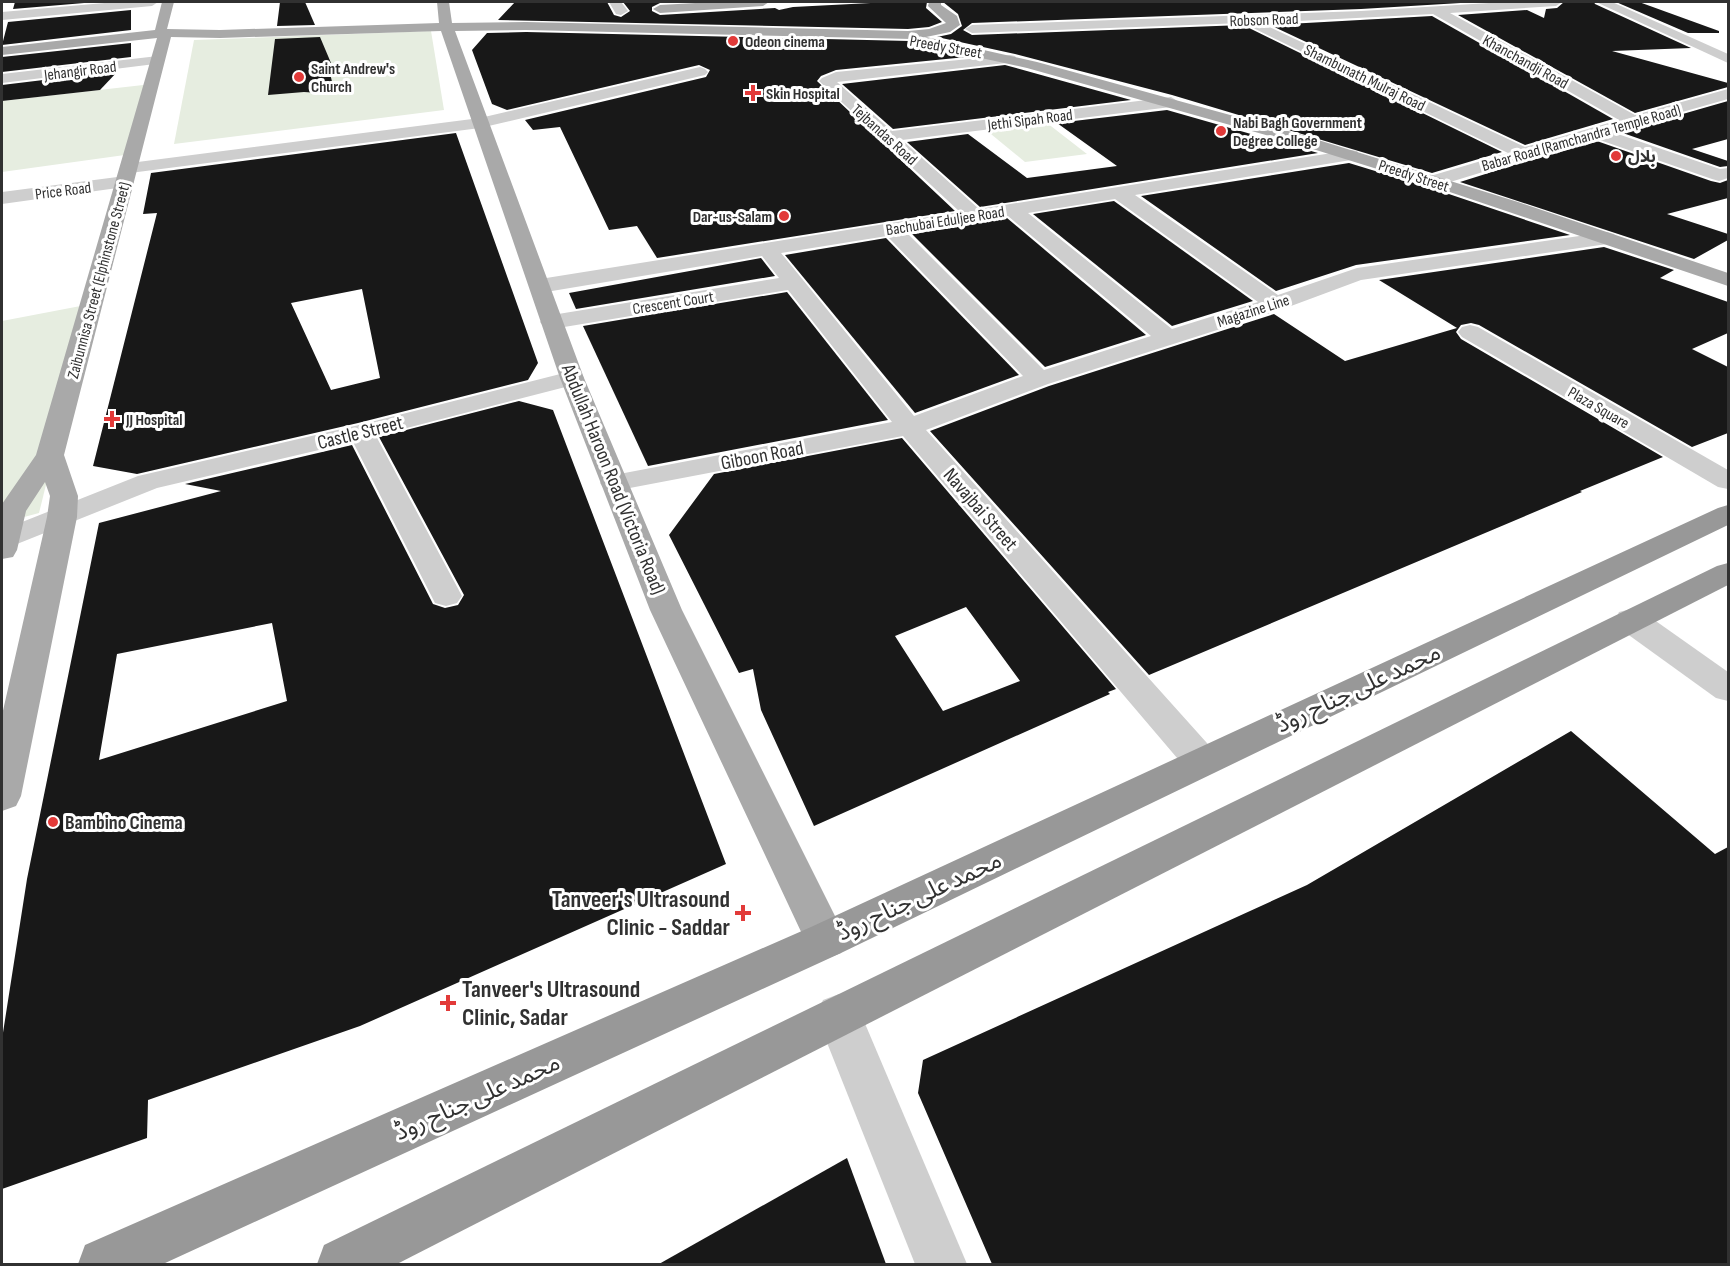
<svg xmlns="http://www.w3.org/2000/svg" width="1730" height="1266" font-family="'Sofia Sans Condensed','Noto Sans Arabic',sans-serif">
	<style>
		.green { fill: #e6ede0 }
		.building { fill: #181818; fill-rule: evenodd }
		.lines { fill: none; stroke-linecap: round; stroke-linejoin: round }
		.minor { fill: #cecece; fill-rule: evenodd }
		.major { fill: #a9a9a9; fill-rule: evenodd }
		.highway { fill: #989898; fill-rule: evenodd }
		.poi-dot { fill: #e23a39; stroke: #fff; stroke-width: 2 }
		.labels { text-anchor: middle; stroke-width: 6; stroke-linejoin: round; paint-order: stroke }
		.far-street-label { font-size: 16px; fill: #313131; stroke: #fff }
		.far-poi-label { font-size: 16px; font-weight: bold; fill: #313131; stroke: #fff; text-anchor: start }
		.street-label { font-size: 20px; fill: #313131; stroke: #fff }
		.poi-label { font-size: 20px; font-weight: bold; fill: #313131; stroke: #fff; text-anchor: start }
		.near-street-label { font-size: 24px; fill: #313131; stroke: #fff }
		.near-poi-label { font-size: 24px; font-weight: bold; fill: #313131; stroke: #fff; text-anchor: end }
	</style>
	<rect width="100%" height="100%" fill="#fff"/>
	<g class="green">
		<path d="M 431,31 L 444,110 L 174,144 L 194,40 Z"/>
		<path d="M 152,84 L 132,154 L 2,172 L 2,101 Z"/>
		<path d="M 1047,123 L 1087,154 L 1025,162 L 986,130 Z"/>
		<path d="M 91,304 L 39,513 L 2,523 L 2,321 Z"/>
	</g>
	<g class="building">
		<path d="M 15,2 L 96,2 L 13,9 Z"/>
		<path d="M 280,2 L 305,2 L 315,25 L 277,26 Z"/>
		<path d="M 515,2 L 607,2 L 614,15 L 621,17 L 630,11 L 623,2 L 682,2 L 660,3 L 652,7 L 652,11 L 660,15 L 775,8 L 779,10 L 793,7 L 890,2 L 927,2 L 926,8 L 942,22 L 929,27 L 908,29 L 498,20 Z"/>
		<path d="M 943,2 L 1477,2 L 1361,9 L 972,23 L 963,30 L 972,35 L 1243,25 L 1502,152 L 1432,173 L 1172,95 L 1015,54 L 937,37 L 951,34 L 962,26 L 958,14 Z"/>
		<path d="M 1564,2 L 1594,2 L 1595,4 L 1691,48 L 1612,51 L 1728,83 L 1728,87 L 1635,113 L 1458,15 L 1527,10 L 1544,18 L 1546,9 L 1557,8 Z"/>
		<path d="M 1616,2 L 1639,2 L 1719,31 L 1719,33 L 1688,33 Z"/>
		<path d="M 131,10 L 131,30 L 2,45 L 8,22 Z"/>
		<path d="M 1432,16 L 1613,119 L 1525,145 L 1270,25 Z"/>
		<path d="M 526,32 L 909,41 L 912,45 L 966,57 L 836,70 L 821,76 L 817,81 L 955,211 L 657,258 L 637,226 L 609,230 L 560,127 L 533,130 L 525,120 L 706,77 L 710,70 L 699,65 L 507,110 L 492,104 L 472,50 L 487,33 Z"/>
		<path d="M 320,37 L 331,63 L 328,65 L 335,94 L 304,92 L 268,95 L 275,39 Z"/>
		<path d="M 131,43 L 131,57 L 2,72 L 2,57 Z"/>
		<path d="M 1005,65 L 1131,100 L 893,129 L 842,84 Z"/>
		<path d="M 118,71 L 100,90 L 2,101 L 2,85 Z"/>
		<path d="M 1728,101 L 1728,139 L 1692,149 L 1728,161 L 1728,166 L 1720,167 L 1620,132 Z"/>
		<path d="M 1167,110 L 1318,153 L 980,207 L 907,142 L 968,134 L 1027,178 L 1117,166 L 1057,123 Z"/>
		<path d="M 456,133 L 538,363 L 528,380 L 358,423 L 137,474 L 93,466 L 157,213 L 143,214 L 151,173 ZM 362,289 L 380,378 L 331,390 L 291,303 Z"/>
		<path d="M 1594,140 L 1711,181 L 1720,183 L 1728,180 L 1728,198 L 1667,214 L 1728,234 L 1728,240 L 1694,259 L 1460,182 Z"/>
		<path d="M 1349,163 L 1434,189 L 1570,235 L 1356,265 L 1276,291 L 1141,196 Z"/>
		<path d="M 1114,201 L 1253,301 L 1172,326 L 1033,214 Z"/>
		<path d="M 1007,218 L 1146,335 L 1045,367 L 912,234 Z"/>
		<path d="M 886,238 L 1019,375 L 915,413 L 785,255 Z"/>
		<path d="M 1604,247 L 1674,270 L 1660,278 L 1728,302 L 1728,333 L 1692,349 L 1728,367 L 1728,433 L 1692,447 L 1479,325 L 1471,323 L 1461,325 L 1456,332 L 1461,339 L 1663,457 L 1580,491 L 1582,492 L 1149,675 L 930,431 L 1049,386 L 1274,314 L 1345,361 L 1457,328 L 1379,280 Z"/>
		<path d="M 761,258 L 775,276 L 576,309 L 569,293 Z"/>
		<path d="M 787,292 L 888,420 L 648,466 L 583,326 Z"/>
		<path d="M 519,401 L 553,410 L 726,864 L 360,1026 L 148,1100 L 147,1138 L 2,1189 L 2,1039 L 27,879 L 99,523 L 221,491 L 185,484 L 352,445 L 433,604 L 445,608 L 458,605 L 464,595 L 379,437 ZM 272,623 L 287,701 L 99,760 L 117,654 Z"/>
		<path d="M 902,438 L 1116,689 L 1108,692 L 1110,694 L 814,826 L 761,710 L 753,669 L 739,673 L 669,535 L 714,474 ZM 966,607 L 1020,681 L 943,711 L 895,636 Z"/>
		<path d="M 1571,731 L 1715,854 L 1728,847 L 1728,1264 L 992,1264 L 918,1093 L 923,1060 L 1307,885 Z"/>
		<path d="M 847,1158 L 886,1264 L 659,1264 Z"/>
	</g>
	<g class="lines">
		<g class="minor">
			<path d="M 116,2 L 158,2 L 152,6 L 2,20 L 2,12 Z"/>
			<path d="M 609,2 L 621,2 L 628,11 L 621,15 L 616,14 Z"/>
			<path d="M 1505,2 L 1562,2 L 1556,6 L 1450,13 L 1635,115 L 1728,89 L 1728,99 L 1612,132 L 1720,169 L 1728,168 L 1728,178 L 1719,181 L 1712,179 L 1594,138 L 1434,187 L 1427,185 L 1425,181 L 1427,177 L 1508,153 L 1243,23 L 972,33 L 965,29 L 972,25 L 1361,11 ZM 1433,14 L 1619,120 L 1525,147 L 1261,23 Z"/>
			<path d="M 1596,2 L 1612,2 L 1728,54 L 1728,63 Z"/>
			<path d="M 1010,55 L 1015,56 L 1017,59 L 1015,62 L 837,82 L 892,131 L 1171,97 L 1179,102 L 1171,107 L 902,140 L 979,209 L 1351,150 L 1357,151 L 1360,155 L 1357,159 L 1351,160 L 1135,195 L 1278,295 L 1357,268 L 1607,232 L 1614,234 L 1617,238 L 1614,242 L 1607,244 L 1361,280 L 1283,309 L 1048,384 L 926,430 L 1215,752 L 1221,762 L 1215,772 L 1202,776 L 1189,772 L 903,436 L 614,491 L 604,489 L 600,483 L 604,477 L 614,475 L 892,422 L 788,290 L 552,329 L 544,327 L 540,322 L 544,317 L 552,315 L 779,278 L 762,256 L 540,293 L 532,291 L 529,286 L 532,281 L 540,279 L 960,212 L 819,81 L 822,78 L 836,72 ZM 1115,199 L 1258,302 L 1172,329 L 1028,213 ZM 1008,216 L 1151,336 L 1044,370 L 907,233 ZM 887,236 L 1023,376 L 914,416 L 781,253 Z"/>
			<path d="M 158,56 L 165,60 L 163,63 L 2,83 L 2,74 Z"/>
			<path d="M 700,67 L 705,69 L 708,72 L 705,75 L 480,128 L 130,173 L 124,172 L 121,168 L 124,164 L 130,163 L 480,118 Z"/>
			<path d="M 125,176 L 132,178 L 134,182 L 132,186 L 2,204 L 2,192 Z"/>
			<path d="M 1470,325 L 1478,327 L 1728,470 L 1728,489 L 1718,487 L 1462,337 L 1458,332 L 1462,327 Z"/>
			<path d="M 572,371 L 581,373 L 584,378 L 581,383 L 376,436 L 462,596 L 457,603 L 446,606 L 435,603 L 353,442 L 157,488 L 2,550 L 2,530 L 138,476 L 359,425 Z"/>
			<path d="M 1631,609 L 1643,612 L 1728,672 L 1728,701 L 1716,698 L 1619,628 L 1615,620 L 1619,612 Z"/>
			<path d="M 839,994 L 855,1000 L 967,1264 L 915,1264 L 816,1015 L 823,1000 Z"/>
		</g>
		<g class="major">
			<path d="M 162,2 L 174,2 L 167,29 L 220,30 L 439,23 L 437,2 L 449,2 L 452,23 L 526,22 L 908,31 L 929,29 L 946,23 L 928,6 L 929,2 L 941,2 L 941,5 L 957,16 L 960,25 L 950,32 L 926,37 L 1037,62 L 1299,134 L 1518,202 L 1728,273 L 1728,286 L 1432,186 L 1287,141 L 1027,68 L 912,43 L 911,39 L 526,30 L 455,31 L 584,378 L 682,610 L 847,940 L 841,953 L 826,959 L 811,953 L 650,610 L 560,378 L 441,31 L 220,38 L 171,37 L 64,455 L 78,496 L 77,517 L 21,796 L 16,806 L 2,811 L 2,715 L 47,517 L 50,496 L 45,482 L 26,511 L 17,550 L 13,557 L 2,559 L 2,504 L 36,455 L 157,38 L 2,55 L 2,47 L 155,30 Z"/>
			<path d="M 713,2 L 769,2 L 763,6 L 660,13 L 653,9 L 660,5 Z"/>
		</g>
		<g class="highway">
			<path d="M 1728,505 L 1728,525 L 841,953 L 163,1264 L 78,1264 L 85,1245 L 811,927 L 1718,508 Z"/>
			<path d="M 1728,563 L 1728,585 L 397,1264 L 317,1264 L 324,1245 L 1717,566 Z"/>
		</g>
	</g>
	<g class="poi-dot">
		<circle cx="733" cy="41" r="6"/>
		<circle cx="299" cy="77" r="6"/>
		<path d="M750 84h6v6h6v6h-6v6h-6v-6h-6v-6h6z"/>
		<circle cx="1221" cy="131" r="6"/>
		<circle cx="1616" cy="156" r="6"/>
		<circle cx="784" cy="216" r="6"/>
		<path d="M109 410h6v6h6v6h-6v6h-6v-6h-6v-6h6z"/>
		<circle cx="53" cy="822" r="6"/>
		<path d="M740 904h6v6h6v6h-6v6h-6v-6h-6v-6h6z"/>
		<path d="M445 994h6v6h6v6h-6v6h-6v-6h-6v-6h6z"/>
	</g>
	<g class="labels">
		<g class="far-street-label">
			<text transform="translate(1264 19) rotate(-2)" y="6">Robson Road</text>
			<text transform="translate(946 46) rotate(10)" y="6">Preedy Street</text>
			<text transform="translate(1526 61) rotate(29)" y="6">Khanchandji Road</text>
			<text transform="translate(80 70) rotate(-7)" y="6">Jehangir Road</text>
			<text transform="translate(1365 77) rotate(26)" y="6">Shambunath Mulraj Road</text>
			<text transform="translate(1030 119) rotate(-7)" y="6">Jethi Sipah Road</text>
			<text transform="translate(885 134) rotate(42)" y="6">Tejbandas Road</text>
			<text transform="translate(1581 137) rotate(-16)" y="6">Babar Road (Ramchandra Temple Road)</text>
			<text transform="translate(1414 175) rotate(18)" y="6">Preedy Street</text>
			<text transform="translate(63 190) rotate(-7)" y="6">Price Road</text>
			<text transform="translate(945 220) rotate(-9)" y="6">Bachubai Eduljee Road</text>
			<text transform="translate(98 280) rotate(-75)" y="6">Zaibunnisa Street (Elphinstone Street)</text>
			<text transform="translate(673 302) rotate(-9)" y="6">Crescent Court</text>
			<text transform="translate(1253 310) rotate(-18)" y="6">Magazine Line</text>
			<text transform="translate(1599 407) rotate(30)" y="6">Plaza Square</text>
		</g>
		<g class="far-poi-label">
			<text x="745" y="47">Odeon cinema</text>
			<text x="311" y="74">Saint Andrew's<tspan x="311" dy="18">Church</tspan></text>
			<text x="766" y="99">Skin Hospital</text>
			<text x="1233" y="128">Nabi Bagh Government<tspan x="1233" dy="18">Degree College</tspan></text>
			<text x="1628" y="162">بلال</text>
			<text x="772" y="222" text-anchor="end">Dar-us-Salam</text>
			<text x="126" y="425">JJ Hospital</text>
		</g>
		<g class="street-label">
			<text transform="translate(360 432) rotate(-14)" y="7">Castle Street</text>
			<text transform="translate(762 455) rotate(-11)" y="7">Giboon Road</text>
			<text transform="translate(614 479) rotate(68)" y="7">Abdullah Haroon Road (Victoria Road)</text>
			<text transform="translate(981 509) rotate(49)" y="7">Navajbai Street</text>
		</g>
		<g class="poi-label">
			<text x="65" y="829">Bambino Cinema</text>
		</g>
		<g class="near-street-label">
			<text transform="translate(1358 688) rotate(-25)" y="8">محمد علی جناح روڈ</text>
			<text transform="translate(919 896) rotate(-25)" y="8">محمد علی جناح روڈ</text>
			<text transform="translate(477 1097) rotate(-24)" y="8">محمد علی جناح روڈ</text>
		</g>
		<g class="near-poi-label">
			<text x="730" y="907">Tanveer's Ultrasound<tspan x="730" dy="28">Clinic - Saddar</tspan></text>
			<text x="462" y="997" text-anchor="start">Tanveer's Ultrasound<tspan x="462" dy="28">Clinic, Sadar</tspan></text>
		</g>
	</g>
	<rect width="1730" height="1266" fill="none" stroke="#313131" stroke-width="6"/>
</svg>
